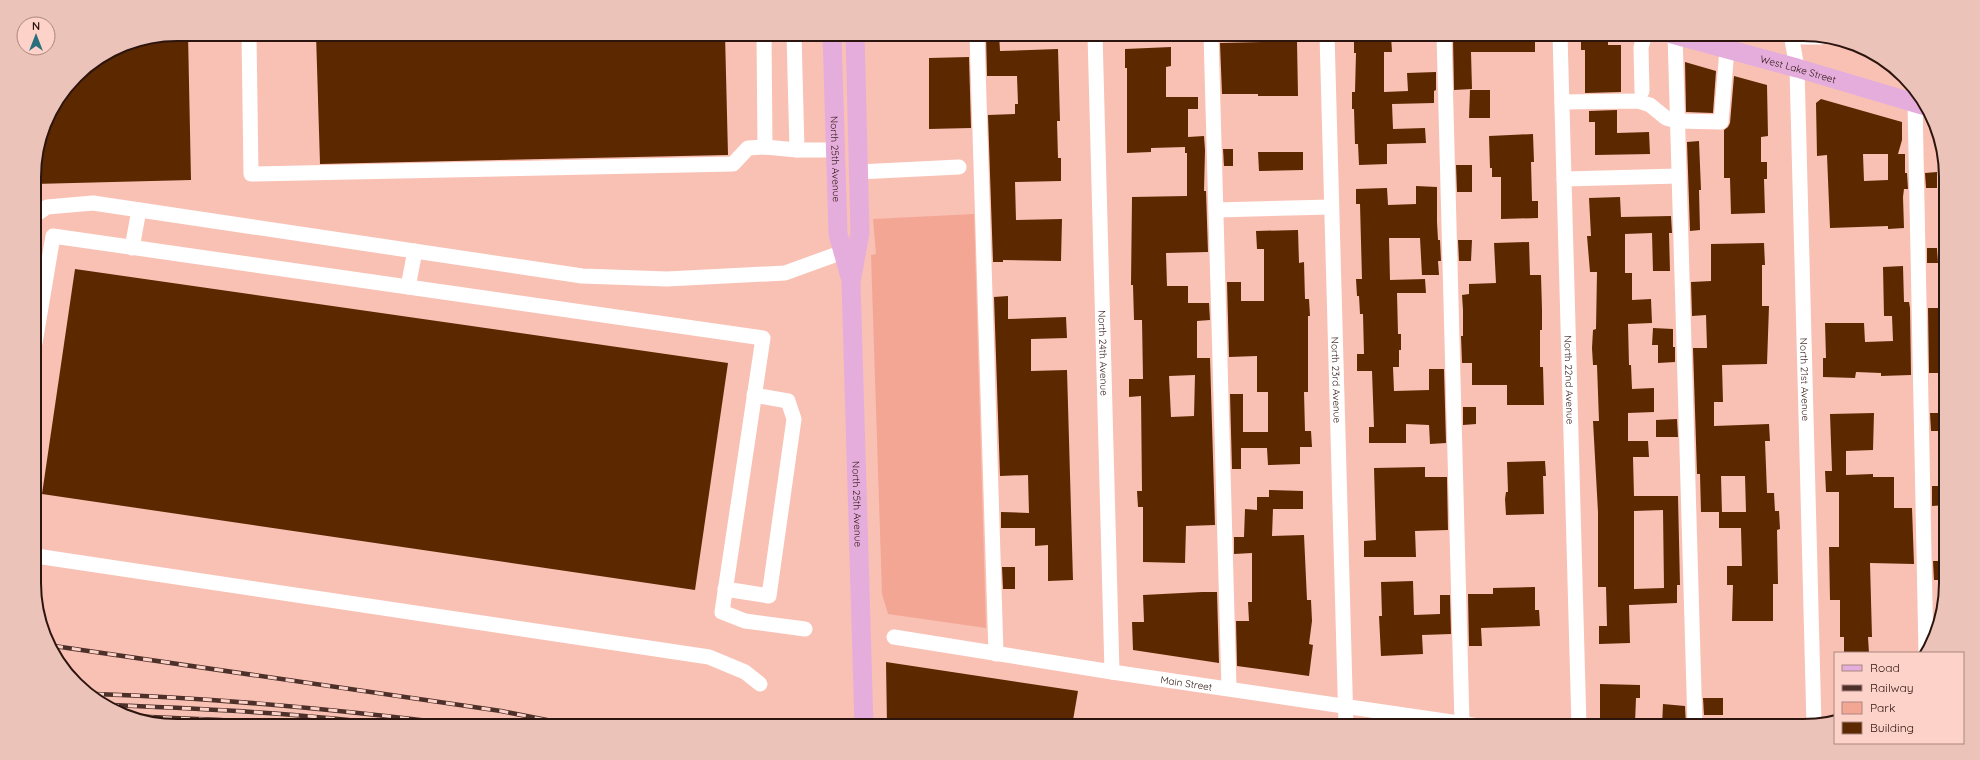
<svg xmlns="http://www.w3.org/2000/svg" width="1980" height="760" font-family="Quicksand,sans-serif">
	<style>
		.green { fill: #f4a694 }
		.building { fill: #5b2800; fill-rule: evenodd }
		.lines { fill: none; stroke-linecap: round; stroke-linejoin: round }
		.minor { stroke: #fff; stroke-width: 15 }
		.major { stroke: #e5addc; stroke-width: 19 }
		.rail-casing { stroke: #4d3029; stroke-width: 4.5 }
		.rail { stroke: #fdd2c8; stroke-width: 3; stroke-dasharray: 9; stroke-linecap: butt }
		.labels { text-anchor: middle; stroke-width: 4; stroke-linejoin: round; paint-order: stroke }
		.street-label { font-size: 10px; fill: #2d150f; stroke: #fdd2c8 }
		.rim { fill: none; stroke: #2d150f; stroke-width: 2 }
	</style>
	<rect width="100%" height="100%" fill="#f9c1b4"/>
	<path class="green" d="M 974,214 L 986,628 L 888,614 L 882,594 L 871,255 L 876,254 L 873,219 Z"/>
	<g class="building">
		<path d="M 177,34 L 188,34 L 191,180 L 34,184 L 34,167 L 49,113 L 82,70 L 122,45 Z"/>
		<path d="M 316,34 L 725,34 L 728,155 L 320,164 Z"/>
		<path d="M 986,34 L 999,34 L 1000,51 L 1058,49 L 1060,121 L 1057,121 L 1058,158 L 1061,158 L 1061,181 L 1015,182 L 1016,220 L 1062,219 L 1061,261 L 1003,260 L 1003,262 L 993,262 L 988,115 L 1015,114 L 1015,104 L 1018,104 L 1017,76 L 987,76 Z"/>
		<path d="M 1497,34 L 1535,34 L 1535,52 L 1471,52 L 1472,89 L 1454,90 L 1453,38 L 1498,37 Z"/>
		<path d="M 1391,36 L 1392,52 L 1384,52 L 1384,92 L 1408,91 L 1407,73 L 1436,72 L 1436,90 L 1434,91 L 1434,103 L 1392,104 L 1393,129 L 1425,128 L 1426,143 L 1387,144 L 1387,164 L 1359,165 L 1358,144 L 1355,144 L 1354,109 L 1352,109 L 1352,92 L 1355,92 L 1356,53 L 1354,53 L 1354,37 Z"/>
		<path d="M 1581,36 L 1608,36 L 1608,45 L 1621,45 L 1621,92 L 1585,93 L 1585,50 L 1581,50 Z"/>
		<path d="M 1297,41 L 1298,96 L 1258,96 L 1258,94 L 1222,94 L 1220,43 Z"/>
		<path d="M 1171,47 L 1171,66 L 1166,67 L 1166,97 L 1198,97 L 1198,109 L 1188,109 L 1188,137 L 1204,136 L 1205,150 L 1204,191 L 1206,191 L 1208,252 L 1166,253 L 1167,286 L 1188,286 L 1188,303 L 1209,303 L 1210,320 L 1197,321 L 1197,358 L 1210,358 L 1215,525 L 1186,526 L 1185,563 L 1143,562 L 1143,507 L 1138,507 L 1137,491 L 1142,491 L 1141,396 L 1129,397 L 1129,379 L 1143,379 L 1142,320 L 1134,320 L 1133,285 L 1131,285 L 1132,197 L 1187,196 L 1187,153 L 1185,153 L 1185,147 L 1151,148 L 1151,152 L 1127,153 L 1127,68 L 1125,68 L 1125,49 ZM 1195,375 L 1194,416 L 1171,417 L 1169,376 Z"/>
		<path d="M 969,57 L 971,128 L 929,129 L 929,58 Z"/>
		<path d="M 1685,62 L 1716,71 L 1713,113 L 1686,112 Z"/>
		<path d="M 1734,76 L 1767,85 L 1768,136 L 1761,137 L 1761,162 L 1767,162 L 1767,179 L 1764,179 L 1765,213 L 1731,214 L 1730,178 L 1724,178 L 1724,130 L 1728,127 L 1730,123 Z"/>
		<path d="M 1470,90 L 1490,90 L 1490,118 L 1469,118 Z"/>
		<path d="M 1821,99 L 1902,122 L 1902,140 L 1898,154 L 1905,154 L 1905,173 L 1907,173 L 1908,189 L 1904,189 L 1903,197 L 1904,228 L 1888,229 L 1888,226 L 1830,228 L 1827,155 L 1817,156 L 1816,103 ZM 1863,154 L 1888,154 L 1888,180 L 1864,181 Z"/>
		<path d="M 1617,110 L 1617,133 L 1649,132 L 1650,154 L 1595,155 L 1595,122 L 1589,122 L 1589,111 Z"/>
		<path d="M 1533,134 L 1534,162 L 1531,162 L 1532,201 L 1538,201 L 1538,218 L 1501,219 L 1501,177 L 1492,177 L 1492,168 L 1490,168 L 1489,136 Z"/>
		<path d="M 1699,141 L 1701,190 L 1699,190 L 1700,230 L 1690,231 L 1687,142 Z"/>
		<path d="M 1223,149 L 1233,149 L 1233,166 L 1224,166 Z"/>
		<path d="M 1258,152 L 1303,152 L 1303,170 L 1259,171 Z"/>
		<path d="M 1456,165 L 1472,165 L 1472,192 L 1457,192 Z"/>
		<path d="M 1937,172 L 1937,188 L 1926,188 L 1925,173 Z"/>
		<path d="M 1416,186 L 1437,187 L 1437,222 L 1438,240 L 1440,240 L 1441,261 L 1438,261 L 1439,275 L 1422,275 L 1420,238 L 1389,238 L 1390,280 L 1425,279 L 1426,293 L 1397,293 L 1398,334 L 1401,334 L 1401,350 L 1399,350 L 1399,367 L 1393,367 L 1394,391 L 1429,390 L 1429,369 L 1444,369 L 1446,443 L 1430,444 L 1429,425 L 1406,424 L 1406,443 L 1369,443 L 1369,427 L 1374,427 L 1372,371 L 1357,371 L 1357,354 L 1364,354 L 1363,314 L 1360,314 L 1359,296 L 1357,296 L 1356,279 L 1362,279 L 1360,204 L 1356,204 L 1356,189 L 1387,188 L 1388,205 L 1416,204 Z"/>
		<path d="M 1620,197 L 1621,217 L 1671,216 L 1672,233 L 1669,233 L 1670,271 L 1653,271 L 1652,233 L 1625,234 L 1625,273 L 1632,273 L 1632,300 L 1651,299 L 1652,323 L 1628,324 L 1629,365 L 1631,365 L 1632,389 L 1654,388 L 1654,412 L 1628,413 L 1628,441 L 1648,441 L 1649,457 L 1633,457 L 1634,496 L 1678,496 L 1680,585 L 1677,585 L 1677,603 L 1629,605 L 1630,643 L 1599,644 L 1599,626 L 1607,626 L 1606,587 L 1598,587 L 1598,512 L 1593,421 L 1599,421 L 1597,365 L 1593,365 L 1592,348 L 1593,330 L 1596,329 L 1597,272 L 1590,272 L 1587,236 L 1591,236 L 1589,198 ZM 1663,510 L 1664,588 L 1634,589 L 1634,511 Z"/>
		<path d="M 1298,230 L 1299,263 L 1304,262 L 1305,299 L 1309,299 L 1310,316 L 1308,316 L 1308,392 L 1304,392 L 1305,431 L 1311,431 L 1312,447 L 1300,447 L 1300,464 L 1268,465 L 1267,448 L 1241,448 L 1241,469 L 1232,469 L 1230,394 L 1243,394 L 1243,432 L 1268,432 L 1268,392 L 1257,392 L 1257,356 L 1229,357 L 1227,282 L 1241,282 L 1241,301 L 1264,301 L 1264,249 L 1257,249 L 1256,231 Z"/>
		<path d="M 1458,240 L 1472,240 L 1471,261 L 1459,261 Z"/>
		<path d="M 1529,242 L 1530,275 L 1541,275 L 1542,310 L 1542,330 L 1540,330 L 1540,367 L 1543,367 L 1544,405 L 1507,405 L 1507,385 L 1472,385 L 1472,363 L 1462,363 L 1461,336 L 1463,336 L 1463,310 L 1462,295 L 1469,294 L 1469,284 L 1496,283 L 1494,243 Z"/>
		<path d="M 1764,243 L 1765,265 L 1762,265 L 1762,306 L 1769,306 L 1767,364 L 1722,365 L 1723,402 L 1714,402 L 1714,426 L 1769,424 L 1770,441 L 1765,441 L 1767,493 L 1774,493 L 1775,511 L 1779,511 L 1780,529 L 1777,530 L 1778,584 L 1773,584 L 1773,621 L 1732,621 L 1733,585 L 1727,585 L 1727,566 L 1742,566 L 1741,528 L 1719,528 L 1719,512 L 1746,512 L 1745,476 L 1721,476 L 1722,512 L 1701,512 L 1700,474 L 1697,474 L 1693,348 L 1707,348 L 1706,315 L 1692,316 L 1691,282 L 1711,281 L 1711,244 Z"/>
		<path d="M 1927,248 L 1937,248 L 1938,263 L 1927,263 Z"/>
		<path d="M 1903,266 L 1904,302 L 1909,302 L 1910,308 L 1911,375 L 1881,376 L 1881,373 L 1856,372 L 1855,378 L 1823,377 L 1823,358 L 1826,358 L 1825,323 L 1864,323 L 1865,342 L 1893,341 L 1892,316 L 1884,316 L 1883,267 Z"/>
		<path d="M 75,269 L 728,363 L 695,590 L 42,494 Z"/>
		<path d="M 1008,296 L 1008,319 L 1066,317 L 1067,338 L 1031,339 L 1031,371 L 1067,370 L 1073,580 L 1048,581 L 1048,545 L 1035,546 L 1035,528 L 1001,528 L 1001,512 L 1029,513 L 1028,475 L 1000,476 L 994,297 Z"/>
		<path d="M 1928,308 L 1938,308 L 1939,359 L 1945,359 L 1945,373 L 1929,373 Z"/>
		<path d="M 1653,328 L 1673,329 L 1673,347 L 1675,347 L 1675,362 L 1658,363 L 1658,345 L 1652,345 Z"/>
		<path d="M 1463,407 L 1476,407 L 1476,424 L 1463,425 Z"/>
		<path d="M 1874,413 L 1873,450 L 1846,451 L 1846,475 L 1873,474 L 1873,477 L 1894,477 L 1894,508 L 1912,508 L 1914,564 L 1870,563 L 1872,637 L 1868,637 L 1869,653 L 1844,653 L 1844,637 L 1840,637 L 1840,600 L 1830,600 L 1829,547 L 1839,547 L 1839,492 L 1826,492 L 1825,471 L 1832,471 L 1830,414 Z"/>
		<path d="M 1930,413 L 1943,413 L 1943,431 L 1931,431 Z"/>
		<path d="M 1677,419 L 1678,437 L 1656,437 L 1656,420 Z"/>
		<path d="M 1545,461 L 1546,476 L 1543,476 L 1544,514 L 1506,515 L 1505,499 L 1506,492 L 1508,492 L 1507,462 Z"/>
		<path d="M 1425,467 L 1425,477 L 1447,477 L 1448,530 L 1415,531 L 1416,557 L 1364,557 L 1364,541 L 1376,540 L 1374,468 Z"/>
		<path d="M 1932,486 L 1946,486 L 1946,505 L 1932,506 Z"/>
		<path d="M 1269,490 L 1303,491 L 1303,509 L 1273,509 L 1272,536 L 1304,535 L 1307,600 L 1311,600 L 1312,621 L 1309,644 L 1313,645 L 1309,676 L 1237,666 L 1236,621 L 1249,621 L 1248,602 L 1252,602 L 1252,553 L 1234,554 L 1234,537 L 1244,537 L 1245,509 L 1257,510 L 1257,497 L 1269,497 Z"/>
		<path d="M 1933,561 L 1946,561 L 1946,580 L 1934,580 Z"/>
		<path d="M 1002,567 L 1015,567 L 1015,589 L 1003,589 Z"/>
		<path d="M 1413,581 L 1414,615 L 1440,614 L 1440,595 L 1450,595 L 1451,634 L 1422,635 L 1423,654 L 1381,656 L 1379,616 L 1382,616 L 1381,582 Z"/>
		<path d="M 1535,587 L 1535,610 L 1539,610 L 1540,626 L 1481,628 L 1482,646 L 1469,646 L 1468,594 L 1493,594 L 1493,588 Z"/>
		<path d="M 1202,592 L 1217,592 L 1219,663 L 1133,650 L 1132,622 L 1144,622 L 1143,595 Z"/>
		<path d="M 886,662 L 1078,691 L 1072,726 L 887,726 Z"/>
		<path d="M 1600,684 L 1640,685 L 1640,698 L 1636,698 L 1635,723 L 1600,722 Z"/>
		<path d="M 1703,698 L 1723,698 L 1723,715 L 1704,715 Z"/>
		<path d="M 1663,704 L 1685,706 L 1686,726 L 1662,726 Z"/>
	</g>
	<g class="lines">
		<g class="minor">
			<path d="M 249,34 L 251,174 L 733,164 L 748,148 L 765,147"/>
			<path d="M 764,34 L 765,147 L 797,150"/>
			<path d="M 794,34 L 797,150 L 834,150"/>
			<path d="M 977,34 L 996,654"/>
			<path id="s1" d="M 1095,34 L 1112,672"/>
			<path d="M 1211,34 L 1229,688"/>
			<path id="s2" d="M 1327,34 L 1346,726"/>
			<path d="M 1444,34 L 1462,723"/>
			<path id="s3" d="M 1560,34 L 1579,726"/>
			<path d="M 1675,34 L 1695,726"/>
			<path id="s4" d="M 1791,34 L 1797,68 L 1814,725"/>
			<path d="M 1791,37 L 1821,37"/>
			<path d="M 1642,91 L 1641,47 L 1645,34"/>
			<path d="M 1562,102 L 1638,101 L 1650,105 L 1666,118 L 1677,121 L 1721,122 L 1727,49"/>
			<path d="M 1915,103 L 1926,653"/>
			<path d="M 858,172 L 959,167"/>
			<path d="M 1564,179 L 1679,176"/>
			<path d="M 1216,210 L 1331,207"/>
			<path d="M 35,215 L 47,207 L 93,203 L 582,276 L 667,279 L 785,273 L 843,252"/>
			<path d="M 132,248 L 139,210"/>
			<path d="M 408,287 L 415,251"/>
			<path d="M 35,343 L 53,236 L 763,338 L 722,612 L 745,621 L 805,629"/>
			<path d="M 36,556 L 709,657 L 745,672 L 760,684"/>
			<path d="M 725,589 L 769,596 L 794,419 L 788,401 L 754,395"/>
			<path id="s5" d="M 894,637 L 1112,672 L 1479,726"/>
		</g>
		<g class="major">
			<path id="s6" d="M 832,34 L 838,234 L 850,277"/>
			<path id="s7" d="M 855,34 L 860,233 L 851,282 L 864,726"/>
			<path id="s8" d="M 1672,34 L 1797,68 L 1925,106"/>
		</g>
		<g class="rail-casing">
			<g id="rail">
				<path d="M 54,646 L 501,711 L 577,726"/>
				<path d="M 95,694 C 220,698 344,710 469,726"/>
				<path d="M 110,705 C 206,709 303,713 398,726"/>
				<path d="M 127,716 L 221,720 L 283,726"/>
			</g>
		</g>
		<use href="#rail" class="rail"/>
	</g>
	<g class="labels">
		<g class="street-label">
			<text dy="4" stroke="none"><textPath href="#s8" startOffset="131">West Lake Street</textPath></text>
			<text dy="4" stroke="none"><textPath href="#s6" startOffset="125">North 25th Avenue</textPath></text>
			<text dy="4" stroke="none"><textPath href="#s1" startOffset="319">North 24th Avenue</textPath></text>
			<text dy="4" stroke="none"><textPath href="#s4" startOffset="346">North 21st Avenue</textPath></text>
			<text dy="4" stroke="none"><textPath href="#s2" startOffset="346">North 23rd Avenue</textPath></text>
			<text dy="4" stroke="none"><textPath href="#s3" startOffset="346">North 22nd Avenue</textPath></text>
			<text dy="4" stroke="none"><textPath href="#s7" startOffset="471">North 25th Avenue</textPath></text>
			<text dy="4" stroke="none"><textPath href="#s5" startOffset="296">Main Street</textPath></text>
		</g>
	</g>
	<path d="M0 0H1980V760H0ZM177 41H1803A136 136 0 0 1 1939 177V583A136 136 0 0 1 1803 719H177A136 136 0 0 1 41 583V177A136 136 0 0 1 177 41Z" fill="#ecc3b9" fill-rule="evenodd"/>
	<path class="rim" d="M177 41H1803A136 136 0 0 1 1939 177V583A136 136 0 0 1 1803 719H177A136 136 0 0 1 41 583V177A136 136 0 0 1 177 41Z"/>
	<rect x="1834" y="652" width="130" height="92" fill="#fdd2c8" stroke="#aa867e"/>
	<rect x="1842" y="665" width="20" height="6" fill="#e5addc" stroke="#aa867e"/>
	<text x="1870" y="672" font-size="12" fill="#2d150f">Road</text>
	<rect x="1842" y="685" width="20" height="6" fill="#4d3029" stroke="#aa867e"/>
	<text x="1870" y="692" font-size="12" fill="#2d150f">Railway</text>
	<rect x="1842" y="702" width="20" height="12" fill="#f4a694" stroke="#aa867e"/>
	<text x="1870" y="712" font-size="12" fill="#2d150f">Park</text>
	<rect x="1842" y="722" width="20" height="12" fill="#5b2800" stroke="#aa867e"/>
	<text x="1870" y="732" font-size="12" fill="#2d150f">Building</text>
	<g transform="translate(36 36)"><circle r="19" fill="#fdd2c8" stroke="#aa867e"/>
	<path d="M0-3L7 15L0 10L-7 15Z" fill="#296f7d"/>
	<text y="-6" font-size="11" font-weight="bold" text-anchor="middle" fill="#2d150f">N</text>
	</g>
</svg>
